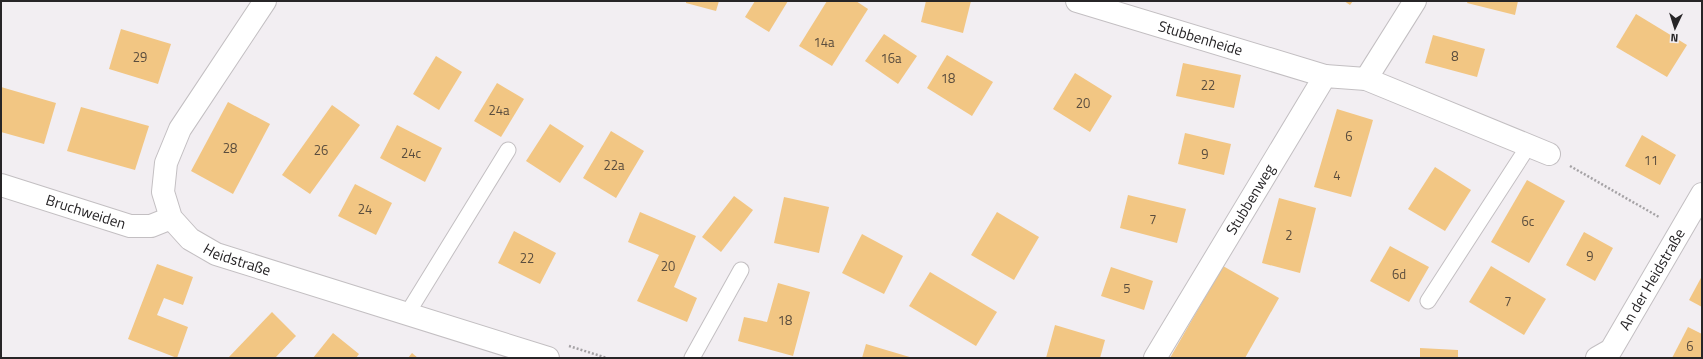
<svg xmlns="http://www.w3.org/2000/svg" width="1703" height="359" font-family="'Titillium Web',sans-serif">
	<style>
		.building { fill: #f2c683 }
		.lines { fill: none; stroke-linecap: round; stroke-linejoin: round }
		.service-casing { stroke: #c3bfc2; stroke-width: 17 }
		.minor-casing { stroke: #c3bfc2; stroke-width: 24 }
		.tertiary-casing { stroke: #c3bfc2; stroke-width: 24 }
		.path { stroke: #a5a2a5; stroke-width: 2.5; stroke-dasharray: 2 2; stroke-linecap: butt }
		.service { stroke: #fff; stroke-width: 15 }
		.minor { stroke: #fff; stroke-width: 22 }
		.tertiary { stroke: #fff; stroke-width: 22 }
		.labels { text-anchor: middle; stroke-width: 3.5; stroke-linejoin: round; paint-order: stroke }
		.number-label { font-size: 13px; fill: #5a4d3e }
		.street-label { font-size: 15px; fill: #272527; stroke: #f2eef2 }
	</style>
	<rect width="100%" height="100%" fill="#f2eef2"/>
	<g class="building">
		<path d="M 686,1 L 719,1 L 716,11 L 686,3 Z"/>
		<path d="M 755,1 L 788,1 L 769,32 L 745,17 Z"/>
		<path d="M 827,1 L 856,1 L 868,9 L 832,66 L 799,46 Z"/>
		<path d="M 926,1 L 971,1 L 963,33 L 921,22 Z"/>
		<path d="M 1344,1 L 1353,1 L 1350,5 Z"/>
		<path d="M 1468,1 L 1518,1 L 1515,15 L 1467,3 Z"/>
		<path d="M 1636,14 L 1687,45 L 1667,77 L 1616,47 Z"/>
		<path d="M 121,29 L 171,44 L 158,84 L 109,69 Z"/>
		<path d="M 884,34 L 917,56 L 898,84 L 865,61 Z"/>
		<path d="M 1433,35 L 1485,49 L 1477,77 L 1425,63 Z"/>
		<path d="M 947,55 L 993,82 L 972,116 L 927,88 Z"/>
		<path d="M 436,56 L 462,72 L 439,110 L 413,94 Z"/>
		<path d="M 1183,63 L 1241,75 L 1234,108 L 1176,96 Z"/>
		<path d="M 1075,73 L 1112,96 L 1090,132 L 1053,109 Z"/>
		<path d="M 497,83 L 524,99 L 501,137 L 474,121 Z"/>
		<path d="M 1,87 L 56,103 L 44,144 L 1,132 Z"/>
		<path d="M 228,102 L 270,124 L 233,194 L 191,171 Z"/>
		<path d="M 332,105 L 360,125 L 310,194 L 282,175 Z"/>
		<path d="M 81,107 L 149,126 L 135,170 L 67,151 Z"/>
		<path d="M 1337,109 L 1373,120 L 1351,197 L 1314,187 Z"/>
		<path d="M 550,124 L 584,146 L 560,183 L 526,161 Z"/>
		<path d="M 397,125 L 442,148 L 425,182 L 380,158 Z"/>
		<path d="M 611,131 L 644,151 L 616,198 L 583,178 Z"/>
		<path d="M 1185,133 L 1231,144 L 1224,175 L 1178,164 Z"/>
		<path d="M 1642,135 L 1676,155 L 1660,185 L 1625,166 Z"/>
		<path d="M 1435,167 L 1471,190 L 1445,231 L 1408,209 Z"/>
		<path d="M 1527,180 L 1565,201 L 1529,263 L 1491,242 Z"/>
		<path d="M 355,184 L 392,203 L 376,235 L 338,216 Z"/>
		<path d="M 1128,195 L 1186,209 L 1177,243 L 1120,228 Z"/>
		<path d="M 734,196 L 753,210 L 721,252 L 702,237 Z"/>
		<path d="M 784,197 L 829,207 L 819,253 L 774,243 Z"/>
		<path d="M 1279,198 L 1316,208 L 1300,273 L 1262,263 Z"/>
		<path d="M 640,212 L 696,236 L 674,287 L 697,298 L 687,322 L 637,301 L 659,255 L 628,242 Z"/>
		<path d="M 997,212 L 1039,237 L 1014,280 L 971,255 Z"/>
		<path d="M 514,231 L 556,253 L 540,284 L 498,263 Z"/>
		<path d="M 1584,232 L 1613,248 L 1595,281 L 1566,265 Z"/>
		<path d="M 862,234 L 903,256 L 884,294 L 842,273 Z"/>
		<path d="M 1390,246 L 1429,267 L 1409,302 L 1370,281 Z"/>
		<path d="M 157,264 L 193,277 L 183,305 L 164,298 L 157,315 L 188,327 L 177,358 L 128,339 Z"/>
		<path d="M 1223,266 L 1279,298 L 1245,358 L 1170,358 Z"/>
		<path d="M 1491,266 L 1546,299 L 1524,335 L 1469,302 Z"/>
		<path d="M 1111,267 L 1153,281 L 1144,310 L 1101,296 Z"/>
		<path d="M 930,272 L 997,312 L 976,346 L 909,306 Z"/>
		<path d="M 1702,276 L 1702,307 L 1689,300 Z"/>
		<path d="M 778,283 L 810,292 L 793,356 L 738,341 L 744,317 L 767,322 Z"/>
		<path d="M 272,312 L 296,336 L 275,358 L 228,358 Z"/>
		<path d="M 1055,325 L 1105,340 L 1100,358 L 1046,358 Z"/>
		<path d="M 1688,327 L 1702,334 L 1702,358 L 1672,358 Z"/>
		<path d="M 333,333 L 359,354 L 356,358 L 313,358 Z"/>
		<path d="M 866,344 L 913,358 L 862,358 Z"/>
		<path d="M 1420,348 L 1458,350 L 1458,358 L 1420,358 Z"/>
		<path d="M 412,353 L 418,358 L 408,358 Z"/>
	</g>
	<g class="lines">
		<g class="service-casing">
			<g id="service">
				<path d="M 1428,301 L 1529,145"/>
				<path d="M 407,314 L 508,150"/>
				<path d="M 692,358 L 741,270"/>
			</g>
		</g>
		<g class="minor-casing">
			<g id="minor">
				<path id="s1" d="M 1077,1 L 1325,76"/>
				<path d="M 1366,79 L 1415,1"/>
				<path id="s2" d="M 1,185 L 130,226 L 151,226 L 171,218"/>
				<path id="s3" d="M 1155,358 L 1325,76 L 1366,79 L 1549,154"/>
				<path id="s4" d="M 1597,358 L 1611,350 L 1702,194"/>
			</g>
		</g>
		<g class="tertiary-casing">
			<g id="tertiary">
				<path id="s5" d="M 265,1 L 180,129 L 166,163 L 163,192 L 171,218 L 190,239 L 216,254 L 548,358"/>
			</g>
		</g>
		<g class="path">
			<path d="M 1570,166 L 1659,217"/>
			<path d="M 569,346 L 607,358"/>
		</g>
		<use href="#service" class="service"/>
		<use href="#minor" class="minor"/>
		<use href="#tertiary" class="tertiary"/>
	</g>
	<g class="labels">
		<g class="number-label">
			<text x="824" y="47">14a</text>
			<text x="1455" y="61">8</text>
			<text x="140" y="62">29</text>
			<text x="891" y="63">16a</text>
			<text x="948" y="83">18</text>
			<text x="1208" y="90">22</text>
			<text x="1083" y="108">20</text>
			<text x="499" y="115">24a</text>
			<text x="1349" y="141">6</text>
			<text x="230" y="153">28</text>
			<text x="321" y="155">26</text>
			<text x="411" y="158">24c</text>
			<text x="1205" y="159">9</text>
			<text x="1651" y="165">11</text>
			<text x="614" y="170">22a</text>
			<text x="1337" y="180">4</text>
			<text x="365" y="214">24</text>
			<text x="1153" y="224">7</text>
			<text x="1528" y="226">6c</text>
			<text x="1289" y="240">2</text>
			<text x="1590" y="261">9</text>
			<text x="527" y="263">22</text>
			<text x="668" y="271">20</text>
			<text x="1399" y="279">6d</text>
			<text x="1127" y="293">5</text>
			<text x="1508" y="306">7</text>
			<text x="785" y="325">18</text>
			<text x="1690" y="351">6</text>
		</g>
		<g class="street-label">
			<text dy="5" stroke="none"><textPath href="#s1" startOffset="129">Stubbenheide</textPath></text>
			<text dy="5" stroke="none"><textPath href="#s3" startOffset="185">Stubbenweg</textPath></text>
			<text dy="5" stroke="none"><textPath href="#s2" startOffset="89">Bruchweiden</textPath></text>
			<text dy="5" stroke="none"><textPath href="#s5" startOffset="327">Heidstraße</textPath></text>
			<text dy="5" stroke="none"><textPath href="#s4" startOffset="98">An der Heidstraße</textPath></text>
		</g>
	</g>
	<rect width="1703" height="359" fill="none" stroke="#272527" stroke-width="4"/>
	<g transform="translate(1675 28) rotate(184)" stroke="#f2eef2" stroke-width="3" paint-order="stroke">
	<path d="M0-3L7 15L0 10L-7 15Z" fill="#272527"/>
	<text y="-6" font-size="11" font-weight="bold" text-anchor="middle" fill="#272527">N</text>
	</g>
</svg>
